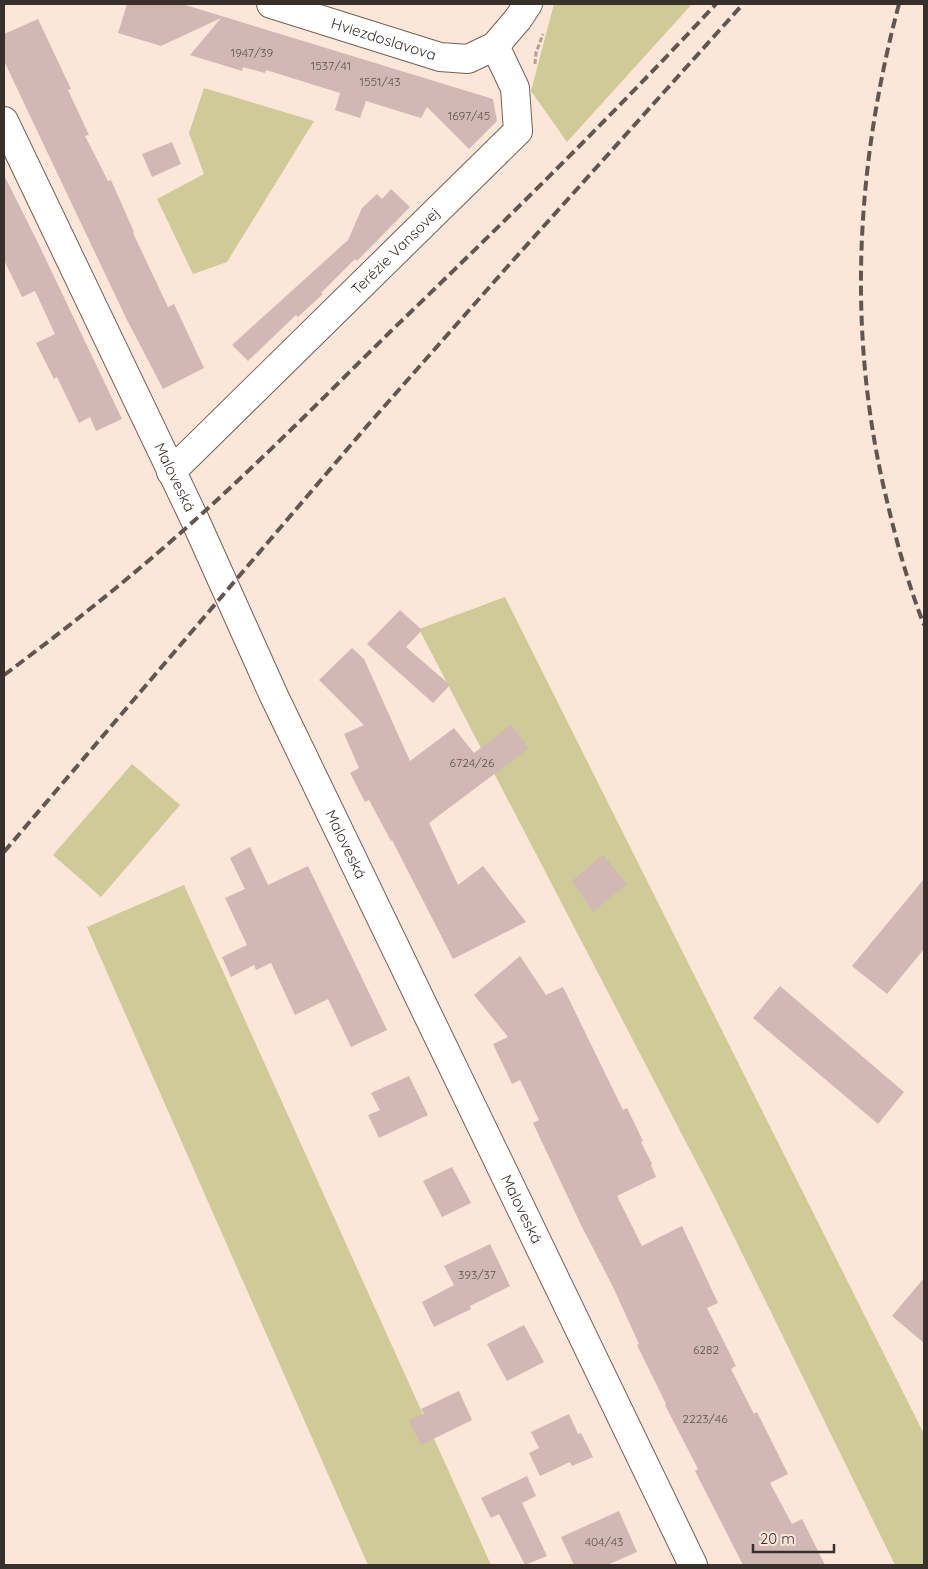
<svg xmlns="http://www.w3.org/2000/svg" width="928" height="1569" font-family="Quicksand,sans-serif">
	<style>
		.green { fill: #cfca97 }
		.building { fill: #d1b8b4 }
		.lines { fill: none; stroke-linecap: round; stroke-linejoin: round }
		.minor-casing { stroke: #736055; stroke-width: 30 }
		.path { stroke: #b0a096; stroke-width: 3; stroke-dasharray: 5 2.5; stroke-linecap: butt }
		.minor { stroke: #fff; stroke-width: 28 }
		.rail { stroke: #625750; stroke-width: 4; stroke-dasharray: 10 5; stroke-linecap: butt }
		.labels { text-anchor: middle; stroke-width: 4.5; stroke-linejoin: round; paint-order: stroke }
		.number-label { font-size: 12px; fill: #5e524d }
		.street-label { font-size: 15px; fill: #38302b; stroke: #fce6d9 }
	</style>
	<rect width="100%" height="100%" fill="#fce6d9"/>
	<g class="green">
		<path d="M 554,4 L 692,4 L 567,142 L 531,91 Z"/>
		<path d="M 204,88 L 314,121 L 227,262 L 193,274 L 157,199 L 204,174 L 189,133 Z"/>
		<path d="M 505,597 L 924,1434 L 924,1565 L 895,1565 L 714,1196 L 419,629 Z"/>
		<path d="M 132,764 L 180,805 L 101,897 L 53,855 Z"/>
		<path d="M 184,885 L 491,1565 L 368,1565 L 87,927 Z"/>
	</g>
	<g class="building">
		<path d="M 127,4 L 182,4 L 493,99 L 497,121 L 469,149 L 427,107 L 421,118 L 366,101 L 360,118 L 335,110 L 340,93 L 266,70 L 265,73 L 243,67 L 242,71 L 190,55 L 221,18 L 161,46 L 118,33 Z"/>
		<path d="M 38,19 L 71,89 L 68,90 L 89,135 L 85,136 L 108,181 L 111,180 L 134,232 L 133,233 L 168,307 L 174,304 L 204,368 L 163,389 L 126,318 L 4,61 L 4,34 Z"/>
		<path d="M 172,142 L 181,164 L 152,177 L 142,154 Z"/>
		<path d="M 4,175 L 38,243 L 122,419 L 96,431 L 90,417 L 79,423 L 57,377 L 54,379 L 36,343 L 55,334 L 35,291 L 22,297 L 4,260 Z"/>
		<path d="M 391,189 L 410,207 L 357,261 L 355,259 L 321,293 L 323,294 L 298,317 L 296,315 L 248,361 L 232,345 L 348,240 L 362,208 L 377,194 L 382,199 Z"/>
		<path d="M 400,610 L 422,630 L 406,647 L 450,685 L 433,703 L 367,644 Z"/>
		<path d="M 352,648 L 364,659 L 410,761 L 454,728 L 474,753 L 511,725 L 529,748 L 429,823 L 458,885 L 483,866 L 526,922 L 453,959 L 392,840 L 391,841 L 369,800 L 365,802 L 350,773 L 359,768 L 344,734 L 364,725 L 319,680 Z"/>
		<path d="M 250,847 L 268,885 L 308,866 L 387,1030 L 351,1047 L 328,999 L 295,1015 L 271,963 L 256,970 L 254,965 L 231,977 L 222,957 L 247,945 L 225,898 L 245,889 L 230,858 Z"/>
		<path d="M 603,855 L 627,884 L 593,912 L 572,881 Z"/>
		<path d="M 924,879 L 924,949 L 887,994 L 852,966 Z"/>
		<path d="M 520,956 L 546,995 L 563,987 L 623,1110 L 627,1108 L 643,1141 L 641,1142 L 652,1164 L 651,1165 L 656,1177 L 617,1196 L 642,1246 L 682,1226 L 718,1303 L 707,1308 L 736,1366 L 731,1369 L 754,1414 L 757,1412 L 788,1474 L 770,1483 L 792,1524 L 802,1519 L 825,1565 L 743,1565 L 695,1471 L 698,1469 L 665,1405 L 666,1404 L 637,1345 L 639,1344 L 613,1287 L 581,1225 L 533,1123 L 539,1120 L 520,1080 L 512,1084 L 493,1044 L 508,1037 L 474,995 Z"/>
		<path d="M 780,986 L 904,1092 L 878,1124 L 753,1018 Z"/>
		<path d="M 409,1076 L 428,1115 L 379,1138 L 368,1115 L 380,1110 L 371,1093 Z"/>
		<path d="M 452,1167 L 471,1203 L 442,1217 L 423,1181 Z"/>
		<path d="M 490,1244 L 510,1286 L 470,1306 L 471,1309 L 434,1327 L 422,1302 L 454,1285 L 444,1266 Z"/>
		<path d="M 924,1278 L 924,1343 L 892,1316 Z"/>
		<path d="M 524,1325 L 544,1362 L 507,1381 L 487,1344 Z"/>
		<path d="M 459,1391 L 472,1420 L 421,1445 L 409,1421 L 424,1414 L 421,1409 Z"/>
		<path d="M 569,1414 L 578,1434 L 581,1433 L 593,1457 L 572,1466 L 570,1462 L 540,1476 L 529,1453 L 539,1448 L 531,1432 Z"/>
		<path d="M 527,1476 L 536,1496 L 522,1503 L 547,1556 L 525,1565 L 499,1514 L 491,1518 L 481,1498 Z"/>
		<path d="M 619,1511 L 637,1552 L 607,1565 L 574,1565 L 561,1537 Z"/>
	</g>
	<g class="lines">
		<g class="minor-casing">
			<g id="minor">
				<path id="s1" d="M 271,4 L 440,57 L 468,59 L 495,46 L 518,19 L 528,4"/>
				<path id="s2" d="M 4,121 L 195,520 L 274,696 L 693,1565"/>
				<path id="s3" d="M 171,472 L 518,131 L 515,88 L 495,46"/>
			</g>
		</g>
		<path class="path" d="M 535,64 L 536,53 L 543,34"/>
		<use href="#minor" class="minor"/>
		<g class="rail">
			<path d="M 899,4 C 857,161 847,324 883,484 C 894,532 906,579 924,625"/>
			<path d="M 4,675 C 70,626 134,575 195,520 C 262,460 326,395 390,332 C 501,225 611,117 716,4"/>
			<path d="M 4,852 L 367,426 L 508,266 L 743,4"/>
		</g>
	</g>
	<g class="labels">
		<g class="number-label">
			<text x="252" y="57">1947/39</text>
			<text x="331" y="70">1537/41</text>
			<text x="380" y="86">1551/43</text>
			<text x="469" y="120">1697/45</text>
			<text x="472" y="767">6724/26</text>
			<text x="477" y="1279">393/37</text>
			<text x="706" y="1354">6282</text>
			<text x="705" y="1423">2223/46</text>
			<text x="604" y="1546">404/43</text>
		</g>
		<g class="street-label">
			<text dy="5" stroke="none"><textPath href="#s1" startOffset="118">Hviezdoslavova</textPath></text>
			<text dy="5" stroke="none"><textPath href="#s3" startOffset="315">Terézie Vansovej</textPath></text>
			<text dy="5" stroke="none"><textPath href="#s2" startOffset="395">Maloveská</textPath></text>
			<text dy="5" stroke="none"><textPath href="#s2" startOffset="800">Maloveská</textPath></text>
			<text dy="5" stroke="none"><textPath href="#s2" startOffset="1205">Maloveská</textPath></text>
		</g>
	</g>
	<rect width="928" height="1569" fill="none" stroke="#38302b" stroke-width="10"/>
	<path d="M753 1544v8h81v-8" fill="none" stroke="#38302b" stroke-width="2.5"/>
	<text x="760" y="1544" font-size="15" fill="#38302b" stroke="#fce6d9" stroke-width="4" paint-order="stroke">20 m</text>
</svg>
